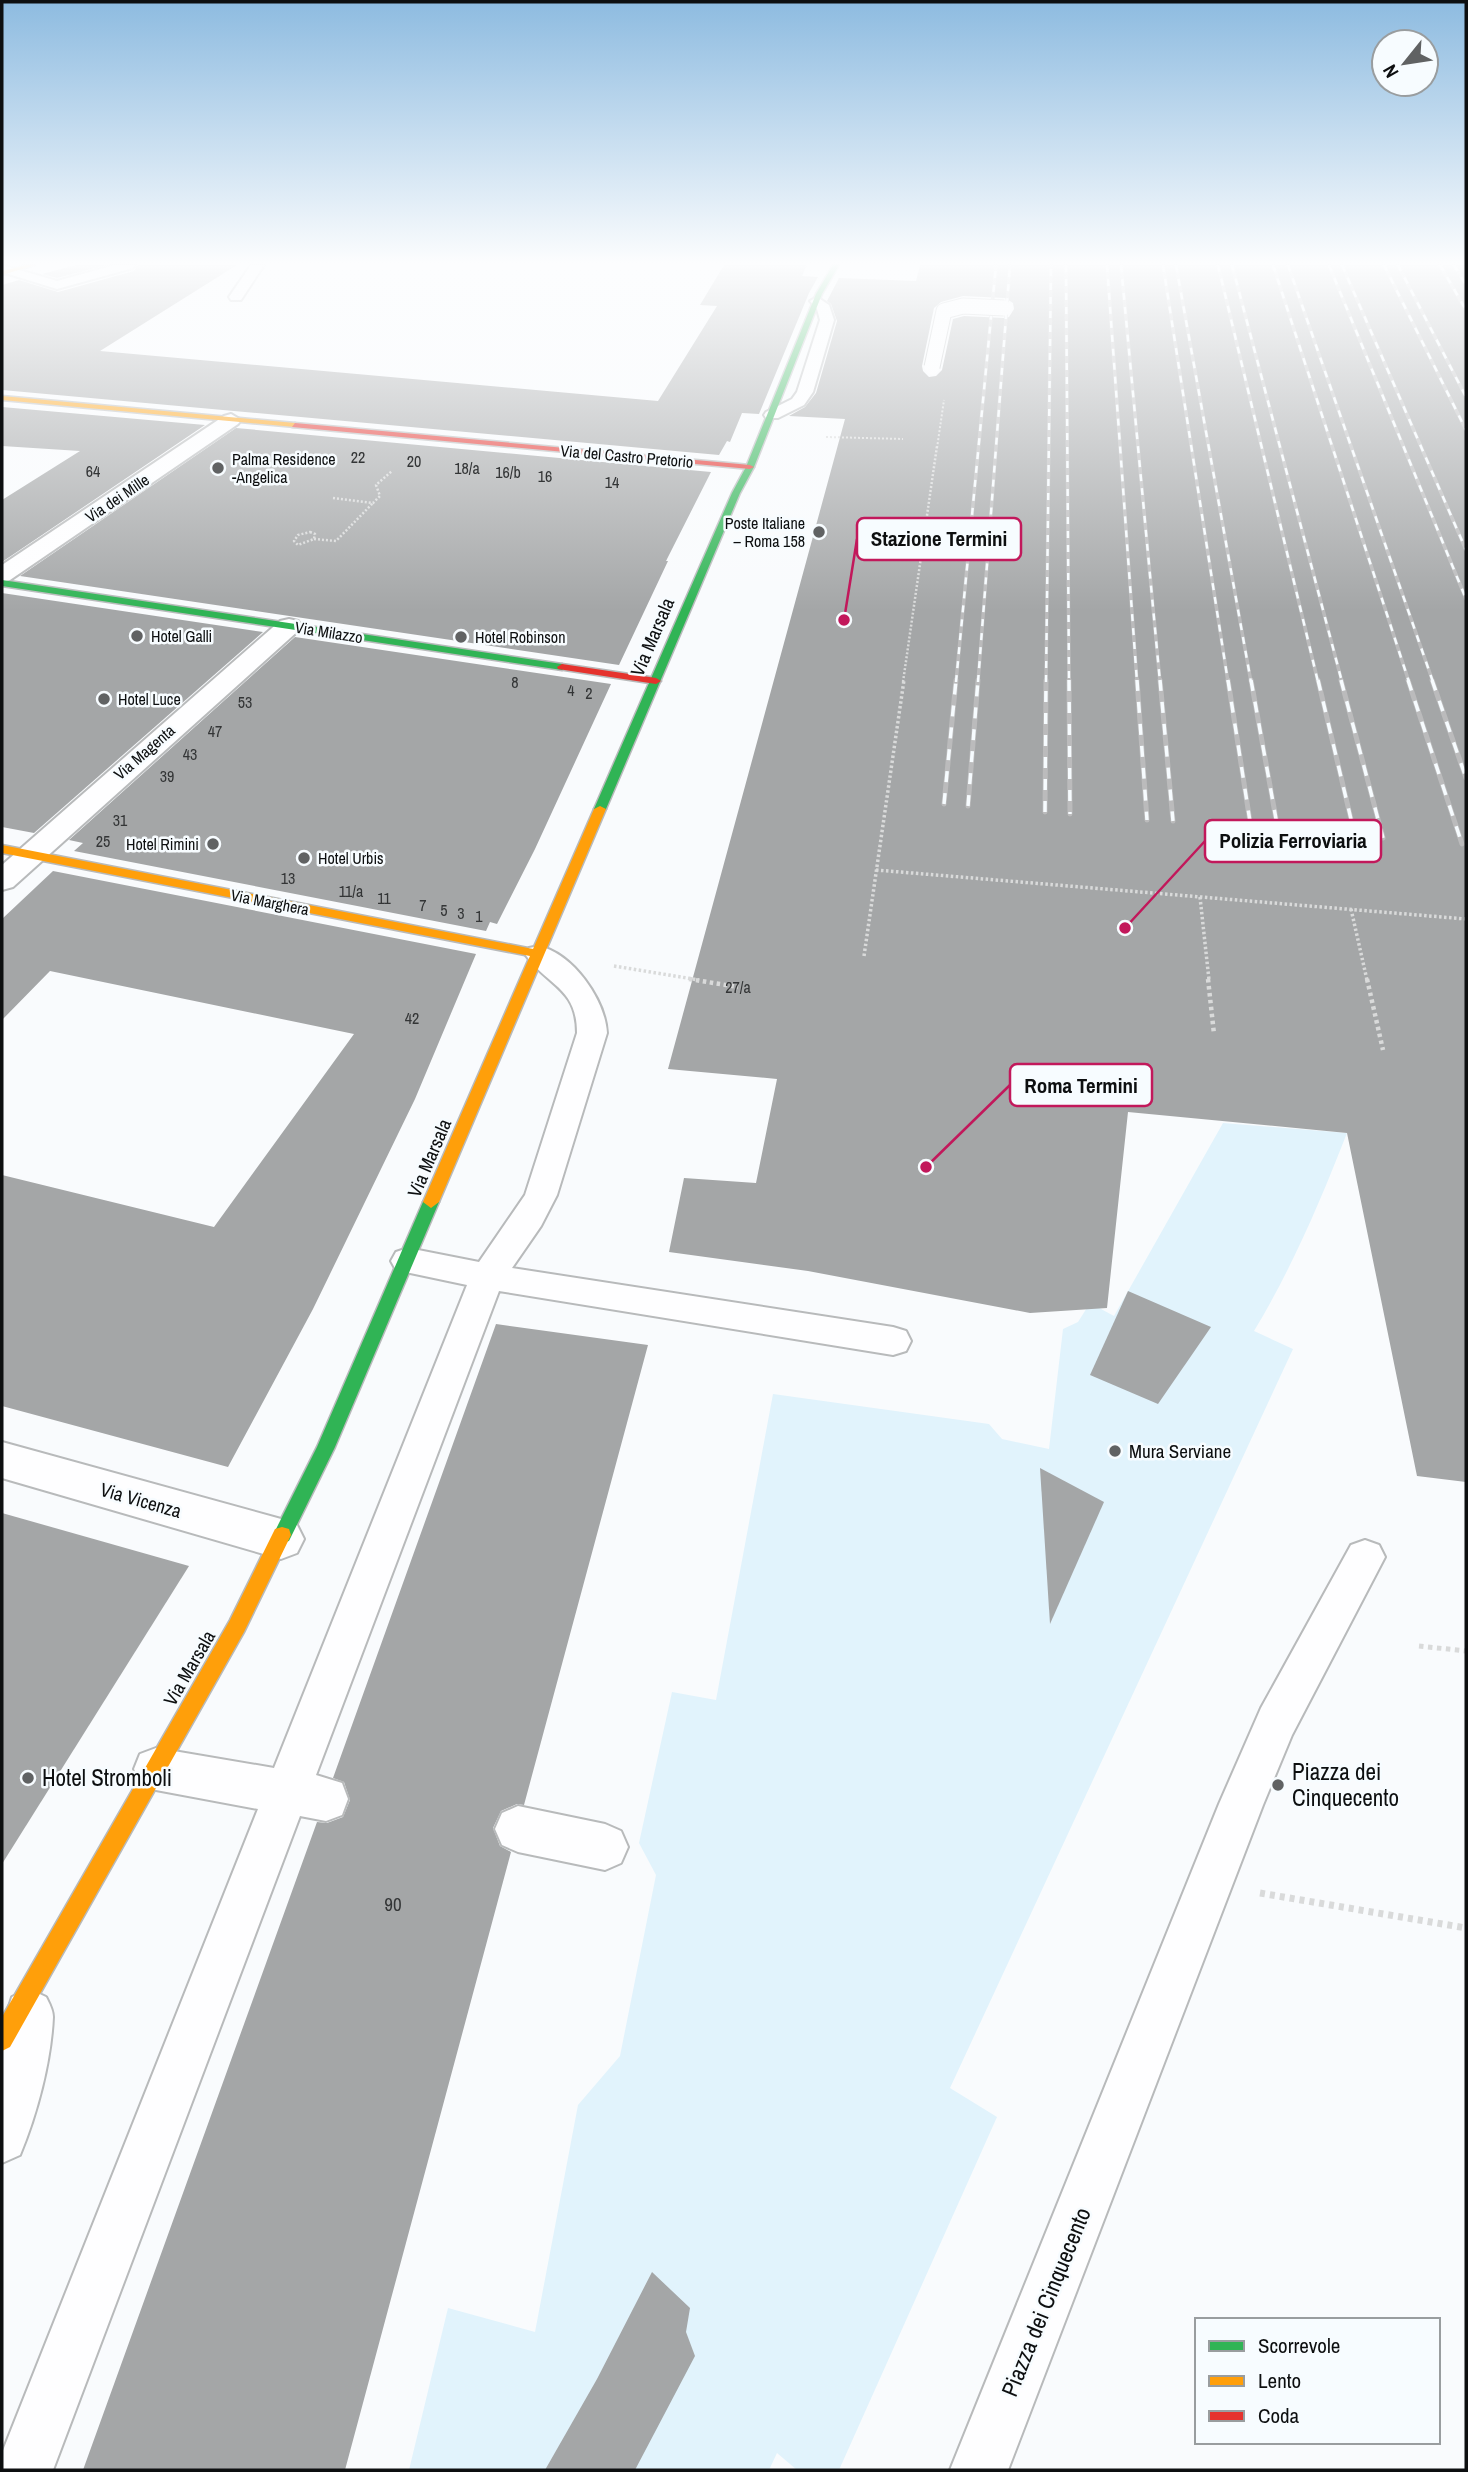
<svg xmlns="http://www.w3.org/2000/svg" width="1468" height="2472" font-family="'Archivo Narrow',sans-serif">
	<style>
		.green { fill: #e1f3fc }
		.building { fill: #a4a6a7; fill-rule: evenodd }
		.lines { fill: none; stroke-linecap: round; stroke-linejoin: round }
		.lane-casing { stroke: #b8babb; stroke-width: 4 }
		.street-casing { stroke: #b8babb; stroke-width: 4 }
		.fast-casing { stroke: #b8babb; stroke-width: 3 }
		.slow-casing { stroke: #b8babb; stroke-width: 3 }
		.jam-casing { stroke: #b8babb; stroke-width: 3 }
		.path-far5 { stroke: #d9dada; stroke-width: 2; stroke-dasharray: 2 2; stroke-linecap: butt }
		.path-far4 { stroke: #d9dada; stroke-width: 2.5; stroke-dasharray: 2 2; stroke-linecap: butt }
		.path-far3 { stroke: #d9dada; stroke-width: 3.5; stroke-dasharray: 2.5 2.5; stroke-linecap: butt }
		.path-far2 { stroke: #d9dada; stroke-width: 4.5; stroke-dasharray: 3.5 3.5; stroke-linecap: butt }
		.path-far1 { stroke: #d9dada; stroke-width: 5; stroke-dasharray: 4.5 4.5; stroke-linecap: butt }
		.path { stroke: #d9dada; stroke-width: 7; stroke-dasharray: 5 5; stroke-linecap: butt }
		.lane { fill: #fefeff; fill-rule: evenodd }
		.street { fill: #fefeff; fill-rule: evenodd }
		.fast { fill: #30b455; fill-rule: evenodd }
		.slow { fill: #ff9f0a; fill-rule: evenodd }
		.jam { fill: #e5322d; fill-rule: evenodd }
		.rail-far1-casing { stroke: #bbbbbc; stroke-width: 3.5 }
		.rail-casing { stroke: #bbbbbc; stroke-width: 5 }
		.rail-far1 { stroke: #f7fcff; stroke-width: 2.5; stroke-dasharray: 7; stroke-linecap: butt }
		.rail { stroke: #f7fcff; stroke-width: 3.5; stroke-dasharray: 11; stroke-linecap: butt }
		.lane-bridge-casing { stroke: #b8babb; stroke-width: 17; stroke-linecap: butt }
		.lane-bridge { stroke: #fefeff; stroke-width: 15 }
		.poi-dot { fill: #606263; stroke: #f7fcff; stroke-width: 2.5 }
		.labels { text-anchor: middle; stroke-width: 5; stroke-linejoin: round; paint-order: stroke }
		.far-street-label { font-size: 16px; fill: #0d0f10; stroke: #f7fcff }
		.number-label { font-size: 16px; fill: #333536 }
		.far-poi-label { font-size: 16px; fill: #0d0f10; stroke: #f7fcff; text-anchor: start }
		.street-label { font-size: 19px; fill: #0d0f10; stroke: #f7fcff }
		.poi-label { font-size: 19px; fill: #0d0f10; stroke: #f7fcff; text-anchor: start }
		.near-number-label { font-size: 19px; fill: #333536 }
		.near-poi-label { font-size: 23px; fill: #0d0f10; stroke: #f7fcff; text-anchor: start }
		.near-street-label { font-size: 23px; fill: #0d0f10; stroke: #f7fcff }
		.leader { fill: none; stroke: #c2185b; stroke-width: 2.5 }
		.callout-dot { fill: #c2185b; stroke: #f7fcff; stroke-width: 2.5 }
		.callout { fill: #f7fcff; stroke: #c2185b; stroke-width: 2.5 }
		.callout-label { font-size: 21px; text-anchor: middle; font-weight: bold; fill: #0d0f10 }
	</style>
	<rect width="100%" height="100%" fill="#f9fbfd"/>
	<path class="green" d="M 1223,1123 L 1347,1133 C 1320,1202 1292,1268 1254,1331 L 1293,1349 L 950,2088 L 997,2117 L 839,2470 L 797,2470 L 777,2453 L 769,2470 L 409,2470 L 448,2308 L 535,2332 L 578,2105 L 620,2056 L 656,1875 L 639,1843 L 672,1692 L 716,1700 L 773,1394 L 989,1424 L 1002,1439 L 1049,1449 L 1063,1329 L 1078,1322 L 1090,1303 L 1114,1316 Z"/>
	<g class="building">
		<path d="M 76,265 L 107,265 L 57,278 L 42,274 Z"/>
		<path d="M 138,265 L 237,265 L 100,351 L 658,401 L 717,306 L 700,305 L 724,265 L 807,265 L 802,276 L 818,277 L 809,293 L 759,414 L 742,413 L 730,442 L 727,441 L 719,455 L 2,390 L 2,285 L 19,280 L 58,292 L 134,271 Z"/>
		<path d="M 920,265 L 1466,265 L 1466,1482 L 1417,1476 L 1347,1133 L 1128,1112 L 1107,1308 L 1030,1313 L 808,1271 L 669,1252 L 684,1178 L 756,1183 L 777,1079 L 668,1069 L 845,419 L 789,416 L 805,407 L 816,393 L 837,321 L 831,304 L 827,301 L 839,278 L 916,281 ZM 963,296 L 1005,298 L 1013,303 L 1014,309 L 1009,317 L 1004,318 L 964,316 L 953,319 L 942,370 L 936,376 L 929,377 L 923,371 L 922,366 L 934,308 L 941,302 Z"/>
		<path d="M 2,407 L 205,425 L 2,562 L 2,500 L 80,451 L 2,446 Z"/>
		<path d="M 236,428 L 711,472 L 666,561 L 668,561 L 619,665 L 20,576 Z"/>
		<path d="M 2,593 L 263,632 L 34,833 L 2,827 Z"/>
		<path d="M 295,637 L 611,684 L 535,849 L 497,924 L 490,922 L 486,931 L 74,851 L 83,843 L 69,840 Z"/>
		<path d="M 53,871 L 476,954 L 415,1099 L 313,1309 L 228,1467 L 2,1406 L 2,1175 L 214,1227 L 354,1034 L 50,971 L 2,1020 L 2,919 Z"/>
		<path d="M 1128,1291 L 1211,1327 L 1158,1404 L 1090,1375 Z"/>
		<path d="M 496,1324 L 648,1345 L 524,1805 L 517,1804 L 501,1811 L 493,1828 L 500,1846 L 511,1852 L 345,2470 L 83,2470 L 317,1822 L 327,1823 L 343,1817 L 350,1800 L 344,1782 L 333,1778 Z"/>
		<path d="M 1040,1468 L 1104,1502 L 1050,1624 Z"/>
		<path d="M 2,1513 L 189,1566 L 2,1864 Z"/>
		<path d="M 652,2272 L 690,2308 L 686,2332 L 695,2356 L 635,2470 L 545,2470 L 597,2379 Z"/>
	</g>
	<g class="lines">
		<g class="lane-casing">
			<g id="lane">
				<path d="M 2,265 L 57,281 L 115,265 L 135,265 L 133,268 L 57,289 L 2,272 Z"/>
				<path d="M 251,265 L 264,265 L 241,300 L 231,300 L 229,297 Z"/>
				<path d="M 817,297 L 829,305 L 834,320 L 813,392 L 804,405 L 778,418 L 766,418 L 764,415 L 766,412 L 792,399 L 797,392 L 820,320 L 817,309 L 810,301 Z"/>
				<path d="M 539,946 C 573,954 605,999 607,1033 L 557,1195 L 541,1226 L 512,1268 L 893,1327 L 906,1331 L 911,1341 L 906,1351 L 893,1355 L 499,1291 L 316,1775 L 342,1783 L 348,1799 L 342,1815 L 326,1821 L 300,1816 L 53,2470 L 2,2470 L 2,2453 L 258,1809 L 156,1790 L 140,1784 L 134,1769 L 140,1754 L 156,1748 L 274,1768 L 467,1285 L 396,1270 L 391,1261 L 396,1252 L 408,1248 L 479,1262 L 525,1195 L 577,1033 C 577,987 547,986 525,954 L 529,948 Z"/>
				<path d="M 1365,1540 L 1379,1545 L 1385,1557 L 1292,1735 L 1263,1805 L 1008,2470 L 950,2470 L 1219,1804 L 1261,1708 L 1351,1545 Z"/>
				<path d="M 518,1806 L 605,1824 L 621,1831 L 628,1847 L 621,1863 L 605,1870 L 518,1852 L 502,1845 L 495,1829 L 502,1813 Z"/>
				<path d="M 29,1989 L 46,1997 C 49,2003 53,2010 53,2017 C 51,2062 37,2114 20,2155 L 2,2163 L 2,2029 L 12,1997 Z"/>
			</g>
		</g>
		<g class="street-casing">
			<g id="street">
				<path d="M 231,414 L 241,420 L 238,424 L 10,580 L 2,582 L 2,565 L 224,416 Z"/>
				<path d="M 289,619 L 298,621 L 301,626 L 298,631 L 13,887 L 2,890 L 2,865 L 280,621 Z"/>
				<path d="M 2,1442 L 281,1519 L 297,1525 L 304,1539 L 297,1553 L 281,1559 L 2,1478 Z"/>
			</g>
		</g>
		<g class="fast-casing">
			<g id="fast">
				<path d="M 833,265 L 839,265 L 822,294 L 754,467 L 740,493 L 606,809 L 604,811 L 596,811 L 594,809 L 732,493 L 746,467 L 816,294 Z"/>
				<path d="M 2,580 L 562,664 L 567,667 L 562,670 L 2,586 Z"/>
				<path d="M 431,1196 L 439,1202 L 335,1447 L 289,1541 L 282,1543 L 275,1541 L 273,1535 L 317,1447 L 423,1202 Z"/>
			</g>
		</g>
		<g class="slow-casing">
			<g id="slow">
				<path d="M 27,265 L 35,265 L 2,275 L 2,271 Z"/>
				<path d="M 2,396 L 295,423 L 299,425 L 295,427 L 2,400 Z"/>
				<path d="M 600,806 L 606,809 L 439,1202 L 431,1208 L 423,1202 L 530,956 L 2,853 L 2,845 L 533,949 L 594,809 Z"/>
				<path d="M 282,1527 L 289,1529 L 291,1535 L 244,1632 L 10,2047 L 2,2051 L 2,2017 L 230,1620 L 275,1529 Z"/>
			</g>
		</g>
		<g class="jam-casing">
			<g id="jam">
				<path d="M 295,423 L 750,465 L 754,467 L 750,469 L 292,427 Z"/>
				<path d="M 562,664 L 656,678 L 661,681 L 656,684 L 558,669 L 557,667 Z"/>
			</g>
		</g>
		<g class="path-far5">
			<path d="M 826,437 L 903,439"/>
			<path d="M 937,448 L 944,400"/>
		</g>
		<g class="path-far4">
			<path d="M 333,498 L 373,503 L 380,496 L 376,485 L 392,471"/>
			<path d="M 310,532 L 315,534 L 314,539 L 298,545 L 294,541 L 298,535 Z"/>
			<path d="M 314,539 L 336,541 L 373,503"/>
			<path d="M 903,682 L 937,446"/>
		</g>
		<g class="path-far3">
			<path d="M 876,870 L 1466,919"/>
			<path d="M 1200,897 L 1209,980"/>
			<path d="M 1351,909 L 1367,980"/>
			<path d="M 864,956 L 904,680"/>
			<path d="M 614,966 L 699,980"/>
		</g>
		<g class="path-far2">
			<path d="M 689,979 L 738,987"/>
			<path d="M 1208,979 L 1214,1034"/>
			<path d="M 1367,979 L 1383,1050"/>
		</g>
		<path class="path-far1" d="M 1419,1646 L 1466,1651"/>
		<path class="path" d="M 1260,1893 L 1466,1928"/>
		<use href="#lane" class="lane"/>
		<use href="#street" class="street"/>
		<use href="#fast" class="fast"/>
		<use href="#slow" class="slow"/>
		<use href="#jam" class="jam"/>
		<g class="rail-far1-casing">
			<g id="rail-far1">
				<path d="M 1066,265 L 1069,682"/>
				<path d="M 1107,265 L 1137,682"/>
				<path d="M 1121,265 L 1160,682"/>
				<path d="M 1163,265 L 1228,682"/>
				<path d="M 1176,265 L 1251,682"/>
				<path d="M 1218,265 L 1318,682"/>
				<path d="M 1232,265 L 1342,682"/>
				<path d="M 1273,265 L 1409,682"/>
				<path d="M 1288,265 L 1433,682"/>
				<path d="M 1329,265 L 1466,599"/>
				<path d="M 1342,265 L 1466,550"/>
				<path d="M 1384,265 L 1466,430"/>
				<path d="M 1398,265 L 1466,397"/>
				<path d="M 1440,265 L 1466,310"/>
				<path d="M 1454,265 L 1466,285"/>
				<path d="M 956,682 L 996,265"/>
				<path d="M 978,682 L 1010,265"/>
				<path d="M 1046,682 L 1051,265"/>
			</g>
		</g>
		<g class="rail-casing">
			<g id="rail">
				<path d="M 1069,680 L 1070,814"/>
				<path d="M 1137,680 L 1147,820"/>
				<path d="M 1160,680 L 1173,821"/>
				<path d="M 1228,680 L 1251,828"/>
				<path d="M 1251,680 L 1278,830"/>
				<path d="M 1318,680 L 1355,836"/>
				<path d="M 1341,680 L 1383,838"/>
				<path d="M 1408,680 L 1462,844"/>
				<path d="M 1432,680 L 1466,778"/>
				<path d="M 944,804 L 956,680"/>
				<path d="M 968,806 L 978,680"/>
				<path d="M 1045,812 L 1046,680"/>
			</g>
		</g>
		<use href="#rail-far1" class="rail-far1"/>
		<use href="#rail" class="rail"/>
		<g class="lane-bridge-casing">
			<path id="lane-bridge" d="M 932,367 L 944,311 L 963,306 L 1004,308"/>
		</g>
		<use href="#lane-bridge" class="lane-bridge"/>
	</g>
	<linearGradient id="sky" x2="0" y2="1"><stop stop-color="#8dbbe0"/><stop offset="0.43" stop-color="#fcfdfe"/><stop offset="1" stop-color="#fcfdfe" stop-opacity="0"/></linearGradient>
	<rect width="1468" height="611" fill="url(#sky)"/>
	<g class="poi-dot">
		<circle cx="218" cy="468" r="7"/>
		<circle cx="819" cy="532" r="7"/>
		<circle cx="137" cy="636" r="7"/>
		<circle cx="461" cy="637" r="7"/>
		<circle cx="104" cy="699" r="7"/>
		<circle cx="213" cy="844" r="7"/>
		<circle cx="304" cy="858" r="7"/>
		<circle cx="1115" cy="1451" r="7"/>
		<circle cx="28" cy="1778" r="7"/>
		<circle cx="1278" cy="1785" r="7"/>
	</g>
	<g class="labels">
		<g class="far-street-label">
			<text transform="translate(627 456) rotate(5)" y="6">Via del Castro Pretorio</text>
			<text transform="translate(117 498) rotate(-34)" y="6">Via dei Mille</text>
			<text transform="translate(329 632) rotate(9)" y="6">Via Milazzo</text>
			<text transform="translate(144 752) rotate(-41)" y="6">Via Magenta</text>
			<text transform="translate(270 902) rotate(11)" y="6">Via Marghera</text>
		</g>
		<g class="number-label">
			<text x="358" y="463">22</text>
			<text x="414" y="467">20</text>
			<text x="467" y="474">18/a</text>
			<text x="93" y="477">64</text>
			<text x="508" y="478">16/b</text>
			<text x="545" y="482">16</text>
			<text x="612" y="488">14</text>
			<text x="515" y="688">8</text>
			<text x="571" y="696">4</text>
			<text x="589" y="699">2</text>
			<text x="245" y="708">53</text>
			<text x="215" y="737">47</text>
			<text x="190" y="760">43</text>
			<text x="167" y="782">39</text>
			<text x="120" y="826">31</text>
			<text x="103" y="847">25</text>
			<text x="288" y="884">13</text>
			<text x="351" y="897">11/a</text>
			<text x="384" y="904">11</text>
			<text x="423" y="911">7</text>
			<text x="444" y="916">5</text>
			<text x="461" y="919">3</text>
			<text x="479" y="922">1</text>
			<text x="738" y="993">27/a</text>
			<text x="412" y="1024">42</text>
		</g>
		<g class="far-poi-label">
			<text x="232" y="465">Palma Residence<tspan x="232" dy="18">-Angelica</tspan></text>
			<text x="805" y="529" text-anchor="end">Poste Italiane<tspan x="805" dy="18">– Roma 158</tspan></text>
			<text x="151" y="642">Hotel Galli</text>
			<text x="475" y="643">Hotel Robinson</text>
			<text x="118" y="705">Hotel Luce</text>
			<text x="199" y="850" text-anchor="end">Hotel Rimini</text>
			<text x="318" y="864">Hotel Urbis</text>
		</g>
		<g class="street-label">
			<text transform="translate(652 637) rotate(-67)" y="7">Via Marsala</text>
			<text transform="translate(429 1158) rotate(-67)" y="7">Via Marsala</text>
			<text transform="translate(141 1500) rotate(16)" y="7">Via Vicenza</text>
			<text transform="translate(189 1668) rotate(-60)" y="7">Via Marsala</text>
		</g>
		<g class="poi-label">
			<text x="1129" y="1458">Mura Serviane</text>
		</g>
		<g class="near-number-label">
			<text x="393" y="1911">90</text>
		</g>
		<g class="near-poi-label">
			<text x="1292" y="1780">Piazza dei<tspan x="1292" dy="26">Cinquecento</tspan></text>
			<text x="42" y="1786">Hotel Stromboli</text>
		</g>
		<g class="near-street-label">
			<text transform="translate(1046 2302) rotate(-68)" y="8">Piazza dei Cinquecento</text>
		</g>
	</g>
	<path class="leader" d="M844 620L857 539M1125 928L1205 841M926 1167L1010 1085"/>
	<g class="callout-dot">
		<circle cx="844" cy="620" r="7"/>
		<circle cx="1125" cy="928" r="7"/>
		<circle cx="926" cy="1167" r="7"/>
	</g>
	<g class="callout">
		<rect x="857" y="518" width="164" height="42" rx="7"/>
		<rect x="1205" y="820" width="176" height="42" rx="7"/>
		<rect x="1010" y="1064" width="142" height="42" rx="7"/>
	</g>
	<g class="callout-label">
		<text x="939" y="546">Stazione Termini</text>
		<text x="1293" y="848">Polizia Ferroviaria</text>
		<text x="1081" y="1093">Roma Termini</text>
	</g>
	<rect width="1468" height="2472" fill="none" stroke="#0d0f10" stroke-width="7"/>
	<rect x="1195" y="2318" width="245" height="126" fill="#f7fcff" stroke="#999d9f" stroke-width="2"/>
	<rect x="1209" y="2341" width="35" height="10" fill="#30b455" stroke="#999d9f" stroke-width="2"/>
	<text x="1258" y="2353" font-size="21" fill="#0d0f10">Scorrevole</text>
	<rect x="1209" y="2376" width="35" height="10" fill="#ff9f0a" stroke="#999d9f" stroke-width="2"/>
	<text x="1258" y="2388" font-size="21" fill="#0d0f10">Lento</text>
	<rect x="1209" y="2411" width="35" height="10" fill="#e5322d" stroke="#999d9f" stroke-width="2"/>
	<text x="1258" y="2423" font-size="21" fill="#0d0f10">Coda</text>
	<g transform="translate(1405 63) rotate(240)"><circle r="33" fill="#f7fcff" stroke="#999d9f" stroke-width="2"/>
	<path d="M0-5L12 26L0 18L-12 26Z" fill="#606263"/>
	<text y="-10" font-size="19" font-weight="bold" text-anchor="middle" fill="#0d0f10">N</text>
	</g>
</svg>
